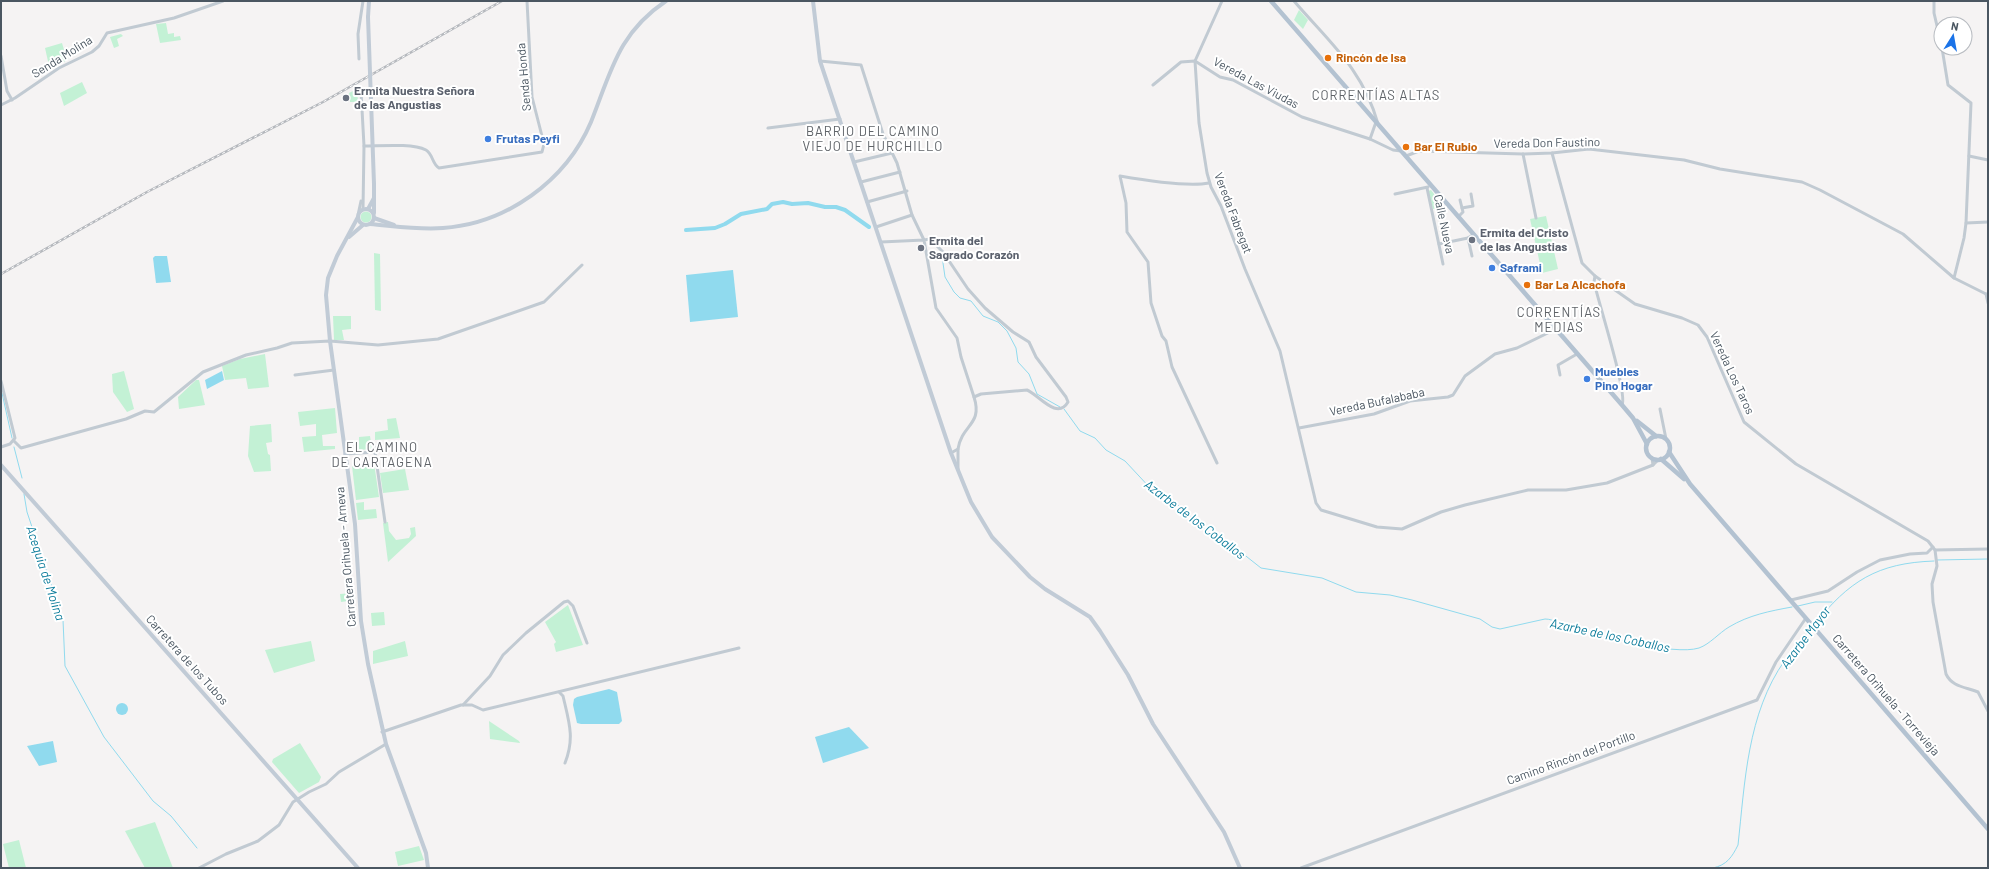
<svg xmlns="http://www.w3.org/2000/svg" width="1989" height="869" font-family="Barlow,sans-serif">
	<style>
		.green { fill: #c3f1d5 }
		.water { fill: #90daee }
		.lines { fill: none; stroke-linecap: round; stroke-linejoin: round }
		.stream { stroke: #90daee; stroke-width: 1 }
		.canal { stroke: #90daee; stroke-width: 4 }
		.street { stroke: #c1cad2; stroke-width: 3 }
		.secondary { stroke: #c1cbd6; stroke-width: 4 }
		.primary { stroke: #b3c2d1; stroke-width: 4.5 }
		.rail-casing { stroke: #b5b8bd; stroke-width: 2.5 }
		.rail { stroke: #fff; stroke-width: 1; stroke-dasharray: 3; stroke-linecap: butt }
		.secondary-bridge { stroke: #c1cbd6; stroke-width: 4 }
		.food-dot { fill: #e8710a; stroke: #fff; stroke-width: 1.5 }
		.worship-dot { fill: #6b7280; stroke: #fff; stroke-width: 1.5 }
		.shop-dot { fill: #3f7fe0; stroke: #fff; stroke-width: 1.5 }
		.labels { text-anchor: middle; stroke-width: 4; stroke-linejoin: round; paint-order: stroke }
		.street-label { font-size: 12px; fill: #4a5661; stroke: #fff }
		.food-label { font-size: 12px; font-weight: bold; fill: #c56008; stroke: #fff; text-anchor: start }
		.worship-label { font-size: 12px; font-weight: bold; fill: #5b616d; stroke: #fff; text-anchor: start }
		.shop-label { font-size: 12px; font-weight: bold; fill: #366cbe; stroke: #fff; text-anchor: start }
		.neighbourhood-label { font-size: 13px; letter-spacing: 1px; fill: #5f6368; stroke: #fff }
		.water-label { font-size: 13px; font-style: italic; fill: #0c7c9b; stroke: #fff }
	</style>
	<rect width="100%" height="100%" fill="#f5f3f3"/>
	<g class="green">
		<path d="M 1299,10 L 1308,20 L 1303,29 L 1294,20 Z"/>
		<path d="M 166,23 L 168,34 L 174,33 L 174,37 L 180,36 L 181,40 L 160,43 L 156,24 Z"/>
		<path d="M 121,34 L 123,36 L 117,39 L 119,46 L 114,48 L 110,37 Z"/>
		<path d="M 62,43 L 67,60 L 50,70 L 45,48 Z"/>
		<path d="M 82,82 L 87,93 L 64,106 L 60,93 Z"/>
		<path d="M 357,89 L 358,102 L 350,102 L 349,93 Z"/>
		<path d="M 1431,190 L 1444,207 L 1433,209 L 1428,191 Z"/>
		<circle cx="366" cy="217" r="5.5"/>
		<path d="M 1546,216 L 1558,269 L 1542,273 L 1530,219 Z"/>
		<path d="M 374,253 L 380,254 L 381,311 L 375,310 Z"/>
		<path d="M 333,316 L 351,316 L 351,329 L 342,330 L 344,340 L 334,340 Z"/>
		<path d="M 265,354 L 269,387 L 248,389 L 246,378 L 225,380 L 222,366 L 240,359 Z"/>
		<path d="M 124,371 L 134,409 L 127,412 L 113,392 L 112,374 Z"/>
		<path d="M 196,380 L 199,380 L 205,405 L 179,409 L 178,397 Z"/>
		<path d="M 335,408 L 337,433 L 322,435 L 323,446 L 335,446 L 335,449 L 304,452 L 302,437 L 316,436 L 316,424 L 300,426 L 298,412 Z"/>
		<path d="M 396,418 L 400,438 L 375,440 L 375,432 L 388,430 L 387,419 Z"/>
		<path d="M 271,424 L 272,442 L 266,443 L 268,454 L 270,455 L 271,471 L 254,472 L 248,456 L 250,426 Z"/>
		<path d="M 370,436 L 372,449 L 359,450 L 359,437 Z"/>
		<path d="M 374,463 L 379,497 L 356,500 L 352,466 Z"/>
		<path d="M 405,469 L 409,490 L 383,493 L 380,473 Z"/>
		<path d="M 364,502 L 364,510 L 376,509 L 377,518 L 358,520 L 356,503 Z"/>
		<path d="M 388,522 L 389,531 L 396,540 L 409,538 L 411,534 L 410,528 L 415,527 L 416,536 L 388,562 L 383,523 Z"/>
		<path d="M 354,593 L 355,600 L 341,602 L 340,594 Z"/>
		<path d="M 568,605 L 583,645 L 556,652 L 554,644 L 556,642 L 545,622 Z"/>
		<path d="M 384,612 L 385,625 L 372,626 L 371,613 Z"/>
		<path d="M 311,641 L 315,661 L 274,673 L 265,650 Z"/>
		<path d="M 405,641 L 408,656 L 373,664 L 373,651 Z"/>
		<path d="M 489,721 L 519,741 L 520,743 L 490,739 Z"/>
		<path d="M 300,743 L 321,777 L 319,782 L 299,793 L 272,762 L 273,759 Z"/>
		<path d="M 155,822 L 173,868 L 145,868 L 125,831 Z"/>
		<path d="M 19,840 L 26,868 L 9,868 L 3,844 Z"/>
		<path d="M 419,846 L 424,860 L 398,866 L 395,852 Z"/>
	</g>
	<g class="water">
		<path d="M 155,256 L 167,256 L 171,282 L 156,283 L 153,258 Z"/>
		<path d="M 733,270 L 738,317 L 690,322 L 686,275 Z"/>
		<path d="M 222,371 L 224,380 L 207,389 L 205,380 Z"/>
		<path d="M 609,689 L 617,692 L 622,721 L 619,724 L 581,724 L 577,723 L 573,705 L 574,699 L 577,697 Z"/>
		<circle cx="122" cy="709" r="6"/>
		<path d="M 849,727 L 869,748 L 823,763 L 815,737 Z"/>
		<path d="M 53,741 L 57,762 L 39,766 L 27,746 Z"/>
	</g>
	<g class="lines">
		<g class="stream">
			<path d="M 942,256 L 945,277 L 954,292 L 960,298 L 971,301 L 983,316 L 998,322 L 1007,331 L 1016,348 L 1018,362 L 1029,374 L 1037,394 L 1060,407"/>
			<path d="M 2,393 L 12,438"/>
			<path d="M 1064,409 L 1080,431 L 1095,438 L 1106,450 L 1125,461 L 1153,491 L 1166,495 L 1208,531 L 1237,549 L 1261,568 L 1322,578 L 1356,592 L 1390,595 L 1412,600 L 1480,619 L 1492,627 L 1500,629 L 1545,619 C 1554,619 1561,625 1570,627 C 1599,635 1673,656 1699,648 C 1710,644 1719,633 1729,627 C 1749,615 1770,611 1792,607"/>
			<path d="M 14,447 L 22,478"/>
			<path d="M 24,494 L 27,512 L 63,620 L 65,666 L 104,737 L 153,801 L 171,816 L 197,848"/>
			<path d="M 1937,560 L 1988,559"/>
			<path d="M 1798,606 L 1815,602 L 1832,602"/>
			<path d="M 1814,625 C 1849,581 1877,563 1934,561"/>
			<path d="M 1713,868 C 1727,865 1732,857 1738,845 C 1745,782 1747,714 1785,660 C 1793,649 1803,638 1812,627"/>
		</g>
		<path class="canal" d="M 686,230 L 715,228 L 725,224 L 741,214 L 767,209 L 772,204 L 783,202 L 792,204 L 808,203 L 825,207 L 836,207 L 845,210 L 869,227"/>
		<g class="street">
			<path d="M 1222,1 L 1195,61 L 1199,123 L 1207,173 L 1211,187 L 1221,206 L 1245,269 L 1280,351 L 1316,503 L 1321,510 L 1377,527 L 1402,529 L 1441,512 L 1465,505 L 1528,490 L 1566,490 L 1607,483 L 1653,465 L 1658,460"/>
			<path d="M 1294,1 C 1329,42 1363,69 1378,124"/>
			<path d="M 1934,1 L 1934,13 L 1941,43"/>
			<path d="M 1942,48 L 1948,85 L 1971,103 L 1966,223 L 1964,238 L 1954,278"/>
			<path d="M 1,56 L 7,91 L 12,100"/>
			<path d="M 359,59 L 358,34 L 363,1"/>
			<path d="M 820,61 L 861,65 L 883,134 L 897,163 L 912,215 L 924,240 L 936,308 L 957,338 L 961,357 L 974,397 L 981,394 L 1027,390 C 1038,394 1057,421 1068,402 L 1066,397 L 1036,357 L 1029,342 L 1013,332 L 985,308 L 968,289 L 943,252 L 930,239 L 924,240 L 881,242"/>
			<path d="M 1153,85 L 1181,62 L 1195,61 L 1220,77 L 1233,80 L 1302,117 L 1370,139 L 1393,150 L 1401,151"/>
			<path d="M 361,91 L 364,146 L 363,209"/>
			<path d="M 1,105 L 15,98 L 59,68 L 92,52 L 99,46 L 107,33 L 174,18 L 223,1"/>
			<path d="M 768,128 L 840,119"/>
			<path d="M 1370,139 L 1376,122"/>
			<path d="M 364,146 C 380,146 412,143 426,150 C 433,154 432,164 439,168 L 542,152 L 544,144 L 532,97 L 527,1"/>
			<path d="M 1552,153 L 1582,263 L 1595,276 L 1635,304 L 1682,318 L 1698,325 L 1707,337 L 1744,422 L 1796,464 L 1928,541 L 1935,550 L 1937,566 L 1932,584 L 1933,602 L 1946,674 C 1952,687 1966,687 1978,692 L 1988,711"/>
			<path d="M 1523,154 L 1536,218"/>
			<path d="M 1406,156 L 1419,151 L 1523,154 L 1552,153 L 1589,149 L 1684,160 L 1720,169 L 1802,182 L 1820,190 L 1903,234 L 1954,278 L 1988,295"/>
			<path d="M 1969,156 L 1988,160"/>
			<path d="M 854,162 L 892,153"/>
			<path d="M 861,182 L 900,172"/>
			<path d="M 1209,183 C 1187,187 1143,180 1120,176 L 1126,203 L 1127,232 L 1148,262 L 1151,303 L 1162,336 L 1166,341 L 1172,367 L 1217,463"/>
			<path d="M 1427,188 L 1443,264"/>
			<path d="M 1395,194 L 1428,187"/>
			<path d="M 867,202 L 907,191"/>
			<path d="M 1462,208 L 1473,206 L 1471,194"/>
			<path d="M 358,215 L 361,201"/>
			<path d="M 1458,217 L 1463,212 L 1460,200"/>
			<path d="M 1966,223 L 1988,222"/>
			<path d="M 876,227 L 912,215"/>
			<path d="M 1468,238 L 1472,256"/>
			<path d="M 1439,244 L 1468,238 L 1474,234"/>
			<path d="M 1595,276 L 1594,282 C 1598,301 1628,394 1622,405"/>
			<path d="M 1986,294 L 1988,303"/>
			<path d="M 295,375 L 334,370"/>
			<path d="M 1560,375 L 1558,365 L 1577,354"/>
			<path d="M 1,381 L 15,438 L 10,444 L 1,447"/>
			<path d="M 1660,409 L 1666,439"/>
			<path d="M 1299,428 L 1374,414 L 1410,401 L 1448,397 L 1453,395 L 1465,376 L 1495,354 L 1517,348 L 1556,329"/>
			<path d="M 14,441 L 21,448 L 126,419 L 145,411 L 154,412 L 203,372 L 246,355 L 277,348 L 292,343 L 330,341 L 378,345 L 438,339 L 544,302 L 582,265"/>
			<path d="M 374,445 L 385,522"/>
			<path d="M 958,449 L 958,469"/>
			<path d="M 951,453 L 958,449 C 962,424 983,425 974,397"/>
			<path d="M 345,454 L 375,452"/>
			<path d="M 1652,458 L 1653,465"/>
			<path d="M 1935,550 L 1988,549"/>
			<path d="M 1791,600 L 1828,591 L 1857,572 L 1880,560 L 1910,554 L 1927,553 L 1933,547"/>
			<path d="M 559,692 L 563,696 C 569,722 575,738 565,763"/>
			<path d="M 463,705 L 490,676 L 503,655 L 526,633 L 564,602 L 568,601 L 573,606 L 587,643"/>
			<path d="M 382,732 L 461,705 L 472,705 L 483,710 L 739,648"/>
			<path d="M 199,868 L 226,854 L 258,841 L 279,825 L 293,802 L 309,792 L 326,784 L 339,772 L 386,744"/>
			<path d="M 1301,868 L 1757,700 L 1776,662 L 1806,618"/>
		</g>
		<g class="secondary">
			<path d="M 813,1 L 820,61 L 951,453 L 971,502 L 992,537 L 1030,577 L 1045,589 L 1090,617 L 1100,631 L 1128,675 L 1153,724 L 1224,832 L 1240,868"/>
			<path d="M 368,17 L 369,1"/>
			<circle cx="366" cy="217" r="8"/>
			<path d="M 368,209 L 374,198"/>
			<path d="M 374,213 L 374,184"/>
			<path d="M 358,217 L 337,256 L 328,278 L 326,295 L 330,341 L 355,524 L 361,621 L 368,664 L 386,744 L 426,853 L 428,868"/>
			<path d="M 374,218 L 394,225"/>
			<path d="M 370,224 C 394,226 418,230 443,228 C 506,224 566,181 591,122 C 611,72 618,33 666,1"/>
			<path d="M 349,237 L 363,225"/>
			<path d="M 1,465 L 358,868"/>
		</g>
		<g class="primary">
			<path d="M 1271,1 L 1622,405 L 1633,418 L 1647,444"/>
			<path d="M 1637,421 L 1656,436"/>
			<circle cx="1658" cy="448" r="12"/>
			<path d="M 1669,452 L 1690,484 L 1988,829"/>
			<path d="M 1661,459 L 1684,479"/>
		</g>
		<g class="rail-casing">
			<path id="rail" d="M 1,274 L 147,192 L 323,102 L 502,1"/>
		</g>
		<use href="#rail" class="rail"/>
		<path class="secondary-bridge" d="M 368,17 L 374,184"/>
	</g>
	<g class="food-dot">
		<circle cx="1328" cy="58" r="4"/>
		<circle cx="1406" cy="147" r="4"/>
		<circle cx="1527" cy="285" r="4"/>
	</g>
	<g class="worship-dot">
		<circle cx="346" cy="98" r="4"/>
		<circle cx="1472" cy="240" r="4"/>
		<circle cx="921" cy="248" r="4"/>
	</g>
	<g class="shop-dot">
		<circle cx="488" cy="139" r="4"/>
		<circle cx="1492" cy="268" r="4"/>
		<circle cx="1587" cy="379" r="4"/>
	</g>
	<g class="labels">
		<g class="street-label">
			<text transform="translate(62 57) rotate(-32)" y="4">Senda Molina</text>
			<text transform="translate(524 77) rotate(-95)" y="4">Senda Honda</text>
			<text transform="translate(1256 83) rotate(28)" y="4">Vereda Las Viudas</text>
			<text transform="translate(1547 143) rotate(-1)" y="4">Vereda Don Faustino</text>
			<text transform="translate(1233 213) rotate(69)" y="4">Vereda Fabregat</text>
			<text transform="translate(1444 224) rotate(78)" y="4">Calle Nueva</text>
			<text transform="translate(1732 373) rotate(65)" y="4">Vereda Los Taros</text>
			<text transform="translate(1377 402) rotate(-12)" y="4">Vereda Bufalababa</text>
			<text transform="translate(346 557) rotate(-95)" y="4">Carretera Orihuela - Arneva</text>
			<text transform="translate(187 660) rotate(48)" y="4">Carretera de los Tubos</text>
			<text transform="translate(1886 695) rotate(49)" y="4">Carretera Orihuela - Torrevieja</text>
			<text transform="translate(1571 758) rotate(-20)" y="4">Camino Rincón del Portillo</text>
		</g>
		<g class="food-label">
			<text x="1336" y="62">Rincón de Isa</text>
			<text x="1414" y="151">Bar El Rubio</text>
			<text x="1535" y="289">Bar La Alcachofa</text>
		</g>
		<g class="worship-label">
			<text x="354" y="95">Ermita Nuestra Señora<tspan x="354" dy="14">de las Angustias</tspan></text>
			<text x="1480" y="237">Ermita del Cristo<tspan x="1480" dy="14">de las Angustias</tspan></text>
			<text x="929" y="245">Ermita del<tspan x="929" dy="14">Sagrado Corazón</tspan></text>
		</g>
		<g class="shop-label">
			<text x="496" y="143">Frutas Peyfi</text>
			<text x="1500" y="272">Saframi</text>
			<text x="1595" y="376">Muebles<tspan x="1595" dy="14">Pino Hogar</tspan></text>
		</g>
		<g class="neighbourhood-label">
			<text x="1376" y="100">CORRENTÍAS ALTAS</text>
			<text x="873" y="136">BARRIO DEL CAMINO<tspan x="873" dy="15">VIEJO DE HURCHILLO</tspan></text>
			<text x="1559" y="317">CORRENTÍAS<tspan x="1559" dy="15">MEDIAS</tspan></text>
			<text x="382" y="452">EL CAMINO<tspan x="382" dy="15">DE CARTAGENA</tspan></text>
		</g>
		<g class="water-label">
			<text transform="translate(1195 519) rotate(37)" y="5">Azarbe de los Coballos</text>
			<text transform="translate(46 573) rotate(72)" y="5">Acequia de Molina</text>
			<text transform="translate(1610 635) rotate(12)" y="5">Azarbe de los Coballos</text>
			<text transform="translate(1805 637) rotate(-53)" y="5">Azarbe Mayor</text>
		</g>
	</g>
	<rect width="1989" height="869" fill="none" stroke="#4a5661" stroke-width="4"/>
	<g transform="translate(1953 36) rotate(11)"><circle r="19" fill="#ffffff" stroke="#b7bbc0"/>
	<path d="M0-3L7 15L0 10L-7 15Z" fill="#1a73e8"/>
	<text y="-6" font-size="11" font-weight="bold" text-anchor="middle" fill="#4a5661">N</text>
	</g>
</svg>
